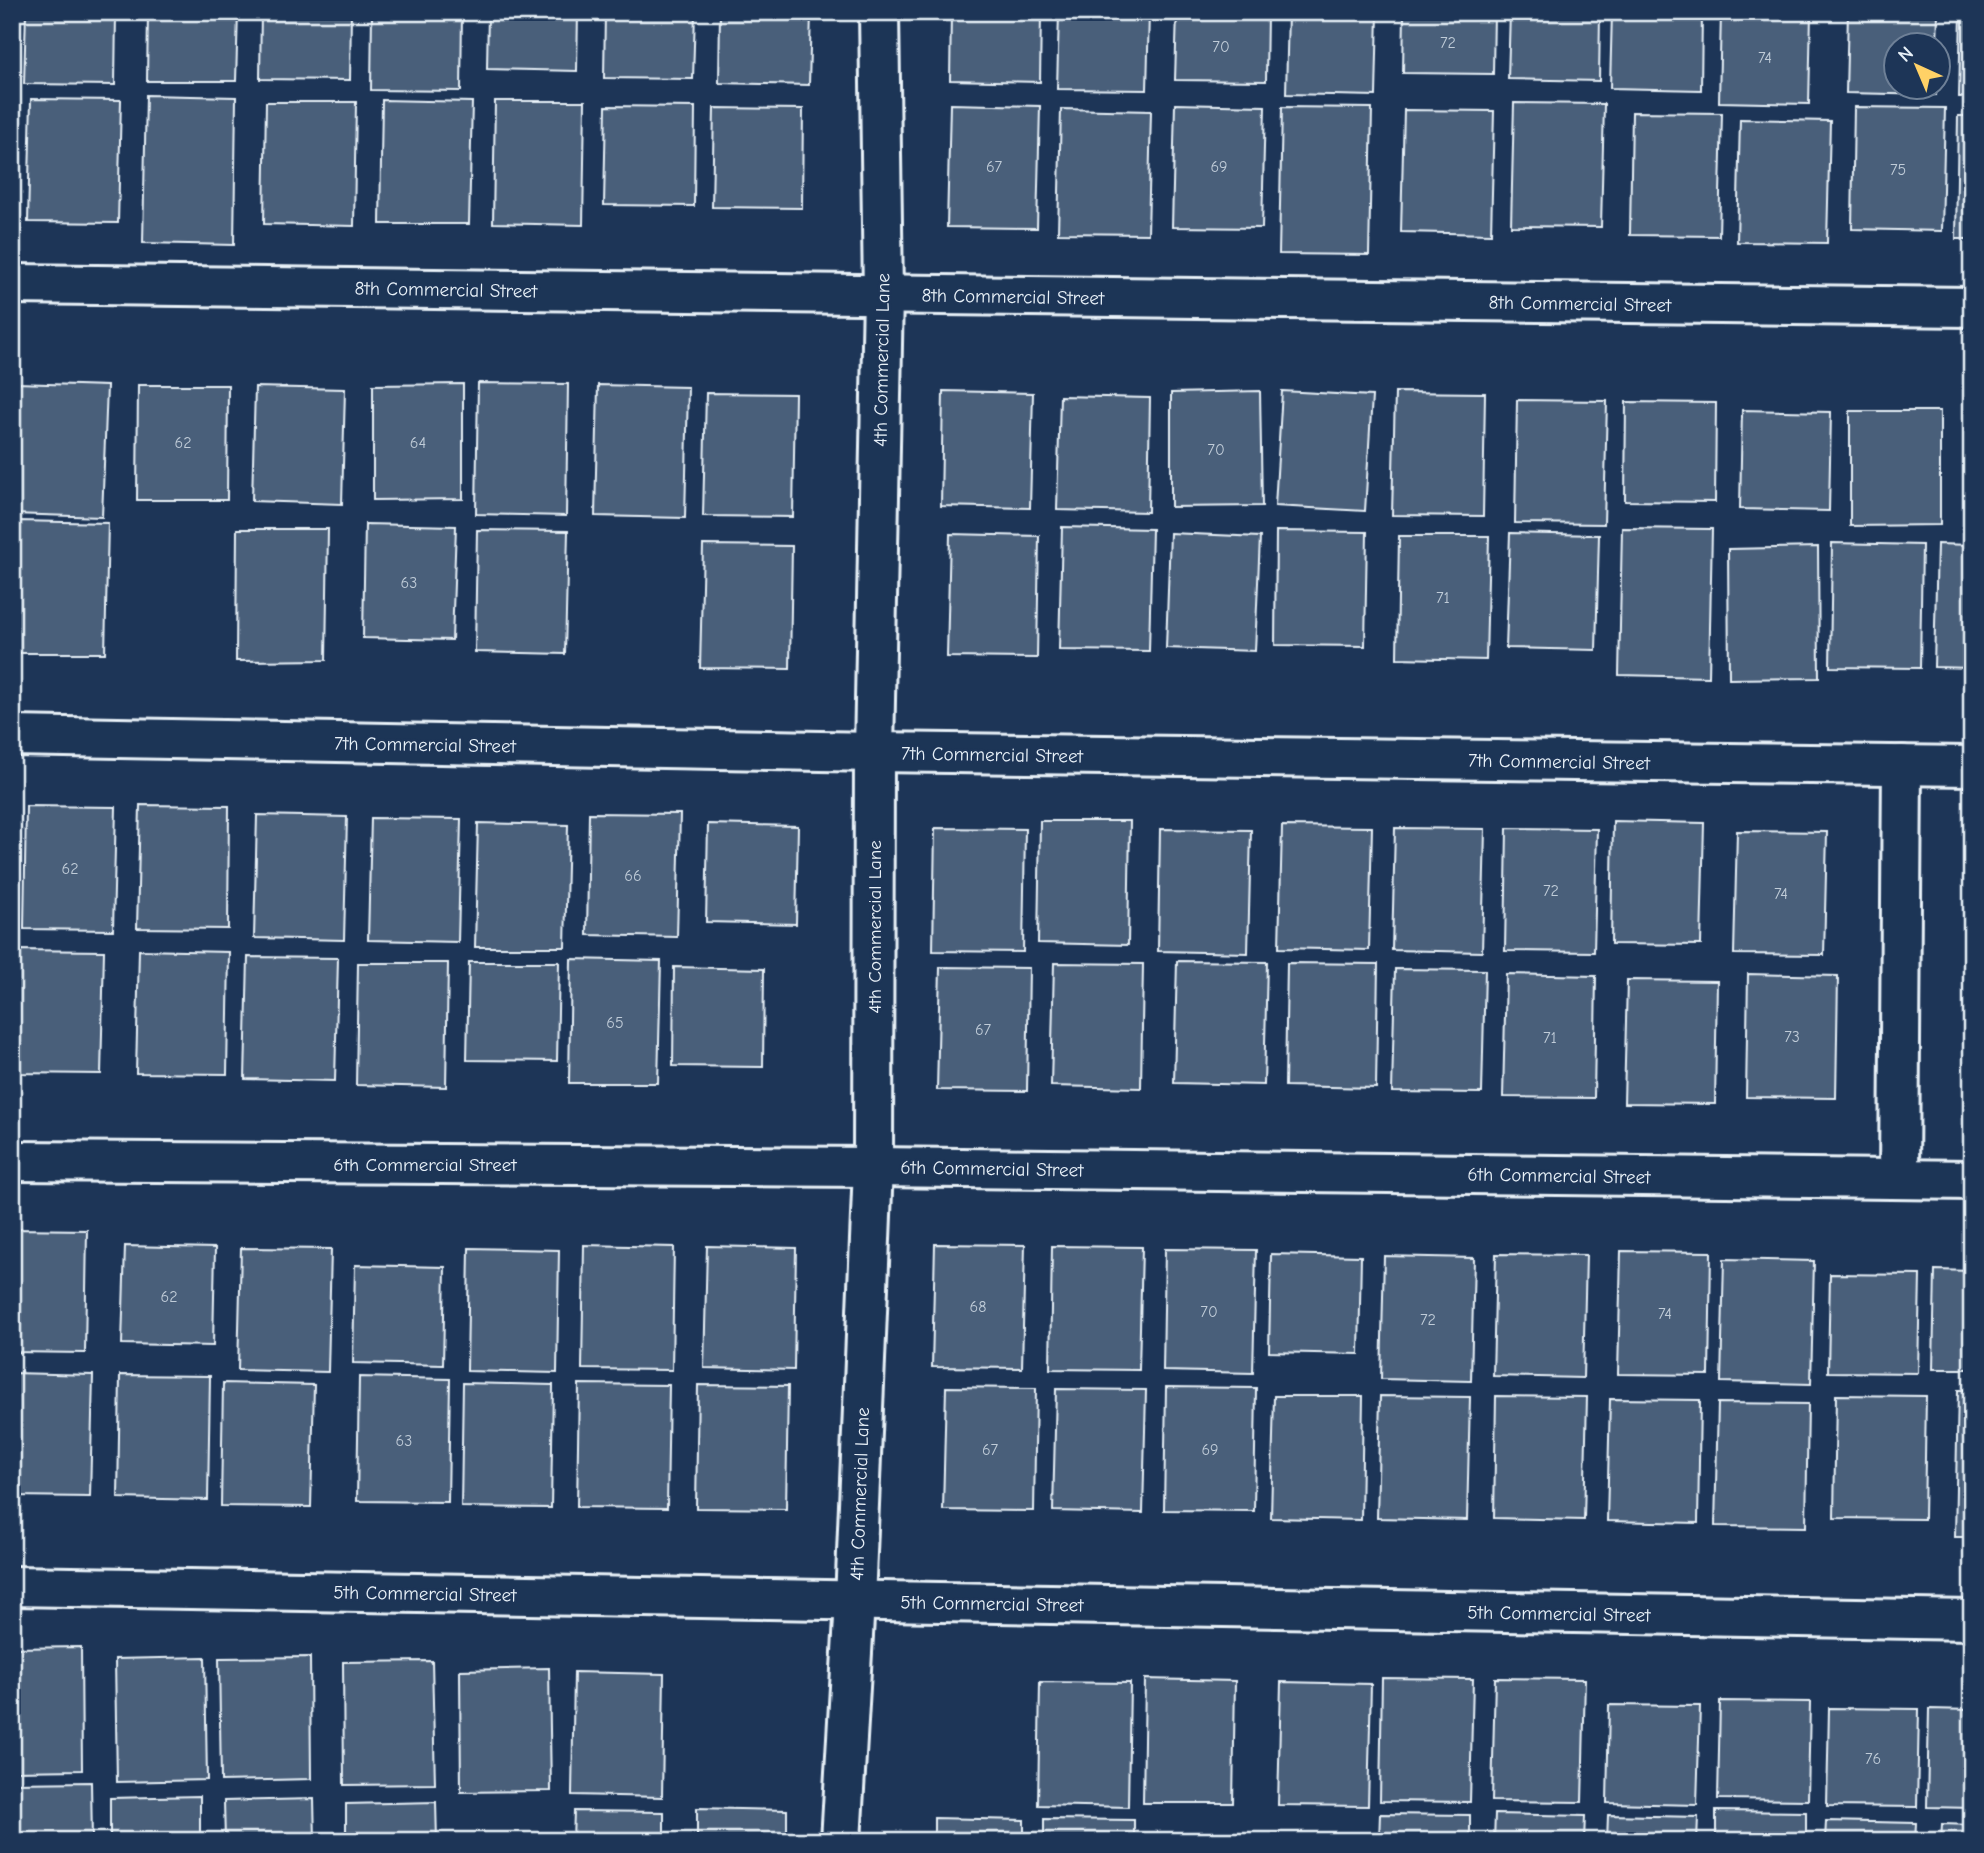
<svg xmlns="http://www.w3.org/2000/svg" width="1984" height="1853" font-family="'Comic Neue',sans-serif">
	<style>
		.building { fill: #495e7a; stroke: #e8f1f8; stroke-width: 2 }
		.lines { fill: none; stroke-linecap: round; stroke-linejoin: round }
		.minor-casing { stroke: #e8f1f8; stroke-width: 44 }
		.tertiary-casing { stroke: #e8f1f8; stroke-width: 44 }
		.minor { stroke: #1d3557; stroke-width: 38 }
		.tertiary { stroke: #1d3557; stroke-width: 38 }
		.labels { text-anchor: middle; stroke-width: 5; stroke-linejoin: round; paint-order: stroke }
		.number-label { font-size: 16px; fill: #c0ccd8 }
		.street-label { font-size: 19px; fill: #e8f1f8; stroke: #1d3557 }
	</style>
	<rect width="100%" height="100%" fill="#1d3557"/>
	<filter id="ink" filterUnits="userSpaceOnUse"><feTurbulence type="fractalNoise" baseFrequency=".0143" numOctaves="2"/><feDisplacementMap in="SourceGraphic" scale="14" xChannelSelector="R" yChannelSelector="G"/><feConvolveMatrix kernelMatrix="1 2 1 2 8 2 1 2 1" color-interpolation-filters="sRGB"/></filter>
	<g filter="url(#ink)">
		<g class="building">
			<path d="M 26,12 L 116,12 L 115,85 L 24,84 Z"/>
			<path d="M 148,12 L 238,12 L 236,81 L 147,81 Z"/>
			<path d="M 261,12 L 351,12 L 350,80 L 260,79 Z"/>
			<path d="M 372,12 L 462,12 L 461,91 L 371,90 Z"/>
			<path d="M 488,12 L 578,12 L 577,71 L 487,69 Z"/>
			<path d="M 605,12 L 695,12 L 693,79 L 604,78 Z"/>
			<path d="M 720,12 L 811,12 L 809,85 L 719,83 Z"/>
			<path d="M 951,12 L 1041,12 L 1040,82 L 950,80 Z"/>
			<path d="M 1059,12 L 1149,12 L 1147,90 L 1057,89 Z"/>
			<path d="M 1177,12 L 1267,12 L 1266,81 L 1175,80 Z"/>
			<path d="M 1288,12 L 1378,12 L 1376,96 L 1286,94 Z"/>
			<path d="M 1404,12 L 1494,12 L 1493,74 L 1403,73 Z"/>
			<path d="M 1510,12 L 1600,12 L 1599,81 L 1508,79 Z"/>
			<path d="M 1612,12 L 1702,12 L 1701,90 L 1610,88 Z"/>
			<path d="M 1721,12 L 1811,12 L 1809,104 L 1719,102 Z"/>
			<path d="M 1848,12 L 1938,12 L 1937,46 L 1896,46 L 1896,88 L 1936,88 L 1936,95 L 1846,93 Z"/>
			<path d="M 1961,12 L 1972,12 L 1972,97 L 1959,97 Z"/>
			<path d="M 146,95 L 236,97 L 234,245 L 143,243 Z"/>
			<path d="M 31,99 L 121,100 L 118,223 L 28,222 Z"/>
			<path d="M 382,100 L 472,102 L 469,224 L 380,224 Z"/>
			<path d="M 495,101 L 585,101 L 583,225 L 493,223 Z"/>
			<path d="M 266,102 L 356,102 L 354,226 L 264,224 Z"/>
			<path d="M 1514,103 L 1604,104 L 1601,227 L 1511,226 Z"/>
			<path d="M 950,104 L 1040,106 L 1037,228 L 947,227 Z"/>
			<path d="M 1175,104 L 1265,106 L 1262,228 L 1172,227 Z"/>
			<path d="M 606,106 L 695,107 L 694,206 L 604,205 Z"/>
			<path d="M 1282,107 L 1372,108 L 1369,255 L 1279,254 Z"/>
			<path d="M 1854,107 L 1945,108 L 1942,231 L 1852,229 Z"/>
			<path d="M 714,108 L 803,109 L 802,208 L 712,207 Z"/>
			<path d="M 1061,109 L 1151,111 L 1148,234 L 1058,233 Z"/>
			<path d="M 1404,110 L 1494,111 L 1491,234 L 1401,232 Z"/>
			<path d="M 1632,112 L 1722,113 L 1719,236 L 1630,235 Z"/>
			<path d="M 1958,116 L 1972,116 L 1972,239 L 1956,239 Z"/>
			<path d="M 1740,119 L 1830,121 L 1827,243 L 1737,242 Z"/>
			<path d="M 17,383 L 107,386 L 102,517 L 12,514 Z"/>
			<path d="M 478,383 L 568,384 L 566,516 L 476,514 Z"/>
			<path d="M 463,384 L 463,499 L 373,500 L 373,385 Z"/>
			<path d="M 138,385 L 228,385 L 227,500 L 137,500 Z"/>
			<path d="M 598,385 L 688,387 L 685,518 L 595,516 Z"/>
			<path d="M 255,387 L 345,389 L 342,504 L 252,501 Z"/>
			<path d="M 943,391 L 1033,393 L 1030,508 L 941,506 Z"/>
			<path d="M 1260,391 L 1262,506 L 1171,507 L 1171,393 Z"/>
			<path d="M 1282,391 L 1372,396 L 1365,511 L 1275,506 Z"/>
			<path d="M 1395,392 L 1485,393 L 1483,516 L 1392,515 Z"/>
			<path d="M 706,393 L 795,394 L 793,517 L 703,516 Z"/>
			<path d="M 1060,396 L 1150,398 L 1148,512 L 1057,510 Z"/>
			<path d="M 1517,400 L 1607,401 L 1604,524 L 1515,523 Z"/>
			<path d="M 1626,402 L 1716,403 L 1715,502 L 1625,501 Z"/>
			<path d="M 1742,410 L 1831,412 L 1829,511 L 1740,509 Z"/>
			<path d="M 1850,411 L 1940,411 L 1940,525 L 1850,526 Z"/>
			<path d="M 1969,413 L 1972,413 L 1972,529 L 1968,529 Z"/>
			<path d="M 18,521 L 108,523 L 105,653 L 15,653 Z"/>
			<path d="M 365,524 L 456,526 L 452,640 L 363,638 Z"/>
			<path d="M 1062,527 L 1152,529 L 1149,651 L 1059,650 Z"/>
			<path d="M 1622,528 L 1712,529 L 1709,677 L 1619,675 Z"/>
			<path d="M 237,529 L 328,529 L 326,660 L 236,661 Z"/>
			<path d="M 477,530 L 568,531 L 565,654 L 475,652 Z"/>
			<path d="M 1276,531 L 1367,532 L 1365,646 L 1275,645 Z"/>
			<path d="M 1170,533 L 1260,537 L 1255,651 L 1166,648 Z"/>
			<path d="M 1510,533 L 1599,535 L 1596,650 L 1506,648 Z"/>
			<path d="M 950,534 L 1039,536 L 1037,658 L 947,657 Z"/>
			<path d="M 1399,536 L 1489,536 L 1486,660 L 1397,658 Z"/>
			<path d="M 1832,543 L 1922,545 L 1920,668 L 1830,667 Z"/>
			<path d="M 1937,544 L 1972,545 L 1972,668 L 1934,667 Z"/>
			<path d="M 703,545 L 792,546 L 790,669 L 700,668 Z"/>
			<path d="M 1818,547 L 1819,678 L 1729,679 L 1728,549 Z"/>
			<path d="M 140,805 L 229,806 L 228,929 L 137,928 Z"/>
			<path d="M 26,806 L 116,807 L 113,930 L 24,929 Z"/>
			<path d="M 589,813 L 680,814 L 677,937 L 587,935 Z"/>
			<path d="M 257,815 L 347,817 L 344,940 L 254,938 Z"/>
			<path d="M 371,818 L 461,819 L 458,942 L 368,940 Z"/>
			<path d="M 1040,821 L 1130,821 L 1128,945 L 1038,943 Z"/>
			<path d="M 1613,821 L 1704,823 L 1701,945 L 1611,944 Z"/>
			<path d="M 478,823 L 568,825 L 565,947 L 475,947 Z"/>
			<path d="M 708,824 L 798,826 L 796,924 L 706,922 Z"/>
			<path d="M 1282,826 L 1372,827 L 1369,950 L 1279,948 Z"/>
			<path d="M 935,828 L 1025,829 L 1023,952 L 933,951 Z"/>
			<path d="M 1395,828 L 1485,829 L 1482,952 L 1392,950 Z"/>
			<path d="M 1507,828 L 1597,829 L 1594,952 L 1505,951 Z"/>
			<path d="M 1160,829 L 1251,830 L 1248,953 L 1158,951 Z"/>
			<path d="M 1737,831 L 1827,832 L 1824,955 L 1734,954 Z"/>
			<path d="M 14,950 L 104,951 L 101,1074 L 12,1073 Z"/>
			<path d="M 139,950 L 229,952 L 227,1074 L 136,1073 Z"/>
			<path d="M 248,957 L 338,958 L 335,1081 L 245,1079 Z"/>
			<path d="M 571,959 L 661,961 L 658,1083 L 569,1083 Z"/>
			<path d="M 1177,961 L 1267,962 L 1264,1085 L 1174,1083 Z"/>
			<path d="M 469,962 L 559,962 L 557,1061 L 467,1060 Z"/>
			<path d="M 358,963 L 448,963 L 446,1087 L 356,1085 Z"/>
			<path d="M 1054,963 L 1143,964 L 1141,1088 L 1051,1086 Z"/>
			<path d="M 1287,963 L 1378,964 L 1376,1088 L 1285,1086 Z"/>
			<path d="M 674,967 L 764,969 L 763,1067 L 673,1066 Z"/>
			<path d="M 940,967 L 1029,968 L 1027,1091 L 937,1090 Z"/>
			<path d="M 1395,969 L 1485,970 L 1482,1093 L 1392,1092 Z"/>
			<path d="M 1506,974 L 1596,976 L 1594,1098 L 1503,1097 Z"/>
			<path d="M 1748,974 L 1838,976 L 1836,1098 L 1746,1097 Z"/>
			<path d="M 1627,980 L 1717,981 L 1715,1104 L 1624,1103 Z"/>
			<path d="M 12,1229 L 87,1230 L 85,1353 L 12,1352 Z"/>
			<path d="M 935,1244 L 1025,1245 L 1022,1368 L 932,1367 Z"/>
			<path d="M 584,1245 L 674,1247 L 672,1370 L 582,1369 Z"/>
			<path d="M 125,1246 L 215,1248 L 213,1346 L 122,1344 Z"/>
			<path d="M 707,1246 L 796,1248 L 794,1370 L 704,1368 Z"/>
			<path d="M 1052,1246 L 1142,1247 L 1139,1370 L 1050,1369 Z"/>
			<path d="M 241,1248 L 331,1249 L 328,1372 L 238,1370 Z"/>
			<path d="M 469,1248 L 559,1250 L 557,1373 L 467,1371 Z"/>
			<path d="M 1165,1249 L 1256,1250 L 1253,1373 L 1163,1371 Z"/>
			<path d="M 1621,1251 L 1711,1252 L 1709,1375 L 1618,1374 Z"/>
			<path d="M 1271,1254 L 1361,1256 L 1359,1354 L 1269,1352 Z"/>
			<path d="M 1496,1254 L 1586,1255 L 1583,1378 L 1493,1376 Z"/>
			<path d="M 1384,1256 L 1474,1258 L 1471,1381 L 1381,1379 Z"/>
			<path d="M 1724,1259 L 1814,1261 L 1811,1384 L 1721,1382 Z"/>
			<path d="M 355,1265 L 445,1267 L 443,1365 L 353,1363 Z"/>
			<path d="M 1935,1270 L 1972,1271 L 1972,1369 L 1933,1369 Z"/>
			<path d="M 1830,1274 L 1920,1275 L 1918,1373 L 1828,1372 Z"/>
			<path d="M 12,1373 L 93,1375 L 90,1497 L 12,1496 Z"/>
			<path d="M 120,1375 L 210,1376 L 208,1500 L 118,1498 Z"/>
			<path d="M 359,1377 L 450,1379 L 448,1502 L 357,1501 Z"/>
			<path d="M 223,1383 L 314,1385 L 311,1507 L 221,1506 Z"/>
			<path d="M 463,1383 L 553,1385 L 551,1508 L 461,1507 Z"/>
			<path d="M 579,1384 L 669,1385 L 667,1508 L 577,1507 Z"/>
			<path d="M 698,1385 L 788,1386 L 786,1509 L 696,1508 Z"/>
			<path d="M 946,1387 L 1036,1388 L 1034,1511 L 943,1510 Z"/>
			<path d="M 1166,1387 L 1256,1388 L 1254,1511 L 1164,1510 Z"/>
			<path d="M 1056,1389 L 1146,1390 L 1143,1513 L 1053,1511 Z"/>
			<path d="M 1958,1390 L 1972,1390 L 1972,1537 L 1955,1537 Z"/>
			<path d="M 1836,1395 L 1926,1396 L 1924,1519 L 1834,1518 Z"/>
			<path d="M 1274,1396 L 1363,1396 L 1361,1520 L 1271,1518 Z"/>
			<path d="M 1380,1396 L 1470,1397 L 1467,1520 L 1377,1518 Z"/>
			<path d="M 1496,1396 L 1587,1397 L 1584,1520 L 1494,1518 Z"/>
			<path d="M 1610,1399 L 1700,1400 L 1698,1523 L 1607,1521 Z"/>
			<path d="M 1718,1403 L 1808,1404 L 1806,1527 L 1715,1526 Z"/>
			<path d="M 81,1647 L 82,1770 L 12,1771 L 12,1648 Z"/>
			<path d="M 205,1657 L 207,1780 L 117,1782 L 115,1659 Z"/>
			<path d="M 310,1657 L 311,1779 L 221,1781 L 219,1658 Z"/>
			<path d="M 432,1661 L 435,1784 L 344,1785 L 343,1662 Z"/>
			<path d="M 549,1668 L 551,1791 L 461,1792 L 460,1670 Z"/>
			<path d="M 574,1672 L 664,1674 L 662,1797 L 572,1795 Z"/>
			<path d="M 1382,1678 L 1473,1679 L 1470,1802 L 1380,1801 Z"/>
			<path d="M 1495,1678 L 1585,1679 L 1582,1802 L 1492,1801 Z"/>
			<path d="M 1145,1679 L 1235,1681 L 1233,1803 L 1143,1803 Z"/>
			<path d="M 1040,1682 L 1130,1683 L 1128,1807 L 1038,1805 Z"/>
			<path d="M 1281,1682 L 1371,1684 L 1368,1806 L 1278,1805 Z"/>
			<path d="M 1720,1701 L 1810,1702 L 1808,1800 L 1718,1799 Z"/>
			<path d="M 1609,1705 L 1700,1706 L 1697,1805 L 1607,1803 Z"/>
			<path d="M 1829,1708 L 1919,1709 L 1917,1807 L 1827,1806 Z"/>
			<path d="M 1929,1709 L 1972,1710 L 1972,1808 L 1927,1807 Z"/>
			<path d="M 91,1782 L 92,1841 L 12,1841 L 12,1783 Z"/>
			<path d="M 200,1796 L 200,1841 L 110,1841 L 110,1798 Z"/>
			<path d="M 314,1799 L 315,1841 L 225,1841 L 224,1801 Z"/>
			<path d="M 436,1802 L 437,1841 L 346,1841 L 346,1804 Z"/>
			<path d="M 697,1808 L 787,1810 L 787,1841 L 697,1841 Z"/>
			<path d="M 574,1811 L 664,1812 L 664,1841 L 573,1841 Z"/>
			<path d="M 1716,1811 L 1806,1812 L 1806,1841 L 1716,1841 Z"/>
			<path d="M 1380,1814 L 1470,1815 L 1470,1841 L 1379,1841 Z"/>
			<path d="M 1495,1814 L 1585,1816 L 1584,1841 L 1494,1841 Z"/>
			<path d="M 1608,1815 L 1698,1817 L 1697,1841 L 1607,1841 Z"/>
			<path d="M 934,1818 L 1024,1820 L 1024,1841 L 934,1841 Z"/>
			<path d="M 1044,1819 L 1134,1820 L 1134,1841 L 1044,1841 Z"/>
			<path d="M 1826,1821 L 1916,1823 L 1915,1841 L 1825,1841 Z"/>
			<path d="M 1942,1824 L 1972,1825 L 1972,1841 L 1941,1841 Z"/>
		</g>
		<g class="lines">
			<g class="minor-casing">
				<g id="minor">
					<path d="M 12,284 L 1972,307"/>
					<path d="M 12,736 L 874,752 L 1972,766"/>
					<path d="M 12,1161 L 873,1167 L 1972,1180"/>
					<path d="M 1899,1179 L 1902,765"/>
					<path d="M 12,1586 L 1972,1620"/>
				</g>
			</g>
			<g class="tertiary-casing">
				<path id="tertiary" d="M 841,1841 L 855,1601 L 873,1167 L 874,752 L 883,294 L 879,12"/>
			</g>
			<use href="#minor" class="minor"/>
			<use href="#tertiary" class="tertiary"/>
		</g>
	</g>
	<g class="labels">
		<g class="number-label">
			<text x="1448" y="48">72</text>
			<text x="1221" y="52">70</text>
			<text x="1765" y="63">74</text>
			<text x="994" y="172">67</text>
			<text x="1219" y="172">69</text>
			<text x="1898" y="175">75</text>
			<text x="183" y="448">62</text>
			<text x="418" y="448">64</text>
			<text x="1216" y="455">70</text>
			<text x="409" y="588">63</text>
			<text x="1443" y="603">71</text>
			<text x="70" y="874">62</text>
			<text x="633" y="881">66</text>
			<text x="1551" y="896">72</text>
			<text x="1781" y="899">74</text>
			<text x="615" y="1028">65</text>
			<text x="983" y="1035">67</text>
			<text x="1792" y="1042">73</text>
			<text x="1550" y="1043">71</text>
			<text x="169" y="1302">62</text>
			<text x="978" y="1312">68</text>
			<text x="1209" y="1317">70</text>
			<text x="1665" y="1319">74</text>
			<text x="1428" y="1325">72</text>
			<text x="404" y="1446">63</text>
			<text x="990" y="1455">67</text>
			<text x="1210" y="1455">69</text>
			<text x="1873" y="1764">76</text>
		</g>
		<g class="street-label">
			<text transform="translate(446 289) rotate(1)" y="7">8th Commercial Street</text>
			<text transform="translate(1013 296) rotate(1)" y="7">8th Commercial Street</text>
			<text transform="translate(1580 303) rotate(1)" y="7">8th Commercial Street</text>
			<text transform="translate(881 360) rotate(-89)" y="7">4th Commercial Lane</text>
			<text transform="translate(425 744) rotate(1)" y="7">7th Commercial Street</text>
			<text transform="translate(992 754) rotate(1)" y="7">7th Commercial Street</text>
			<text transform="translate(1559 761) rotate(1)" y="7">7th Commercial Street</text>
			<text transform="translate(874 927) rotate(-90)" y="7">4th Commercial Lane</text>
			<text x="425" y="1171">6th Commercial Street</text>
			<text transform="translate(992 1168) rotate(1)" y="7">6th Commercial Street</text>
			<text transform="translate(1559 1175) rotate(1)" y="7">6th Commercial Street</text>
			<text transform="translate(859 1494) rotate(-88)" y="7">4th Commercial Lane</text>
			<text transform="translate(425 1593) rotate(1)" y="7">5th Commercial Street</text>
			<text transform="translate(992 1603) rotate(1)" y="7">5th Commercial Street</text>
			<text transform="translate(1559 1613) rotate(1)" y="7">5th Commercial Street</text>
		</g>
	</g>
	<rect width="1984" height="1853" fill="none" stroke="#1d3557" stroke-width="42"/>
	<rect x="21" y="21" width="1942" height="1811" fill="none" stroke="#e8f1f8" stroke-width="2.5" filter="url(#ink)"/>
	<g transform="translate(1917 66) rotate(316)"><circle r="33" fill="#1d3557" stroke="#6e8097" stroke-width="2"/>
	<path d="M0-5L12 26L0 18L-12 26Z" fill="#ffd166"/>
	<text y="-10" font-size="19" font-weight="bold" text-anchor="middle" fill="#e8f1f8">N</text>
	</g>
</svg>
